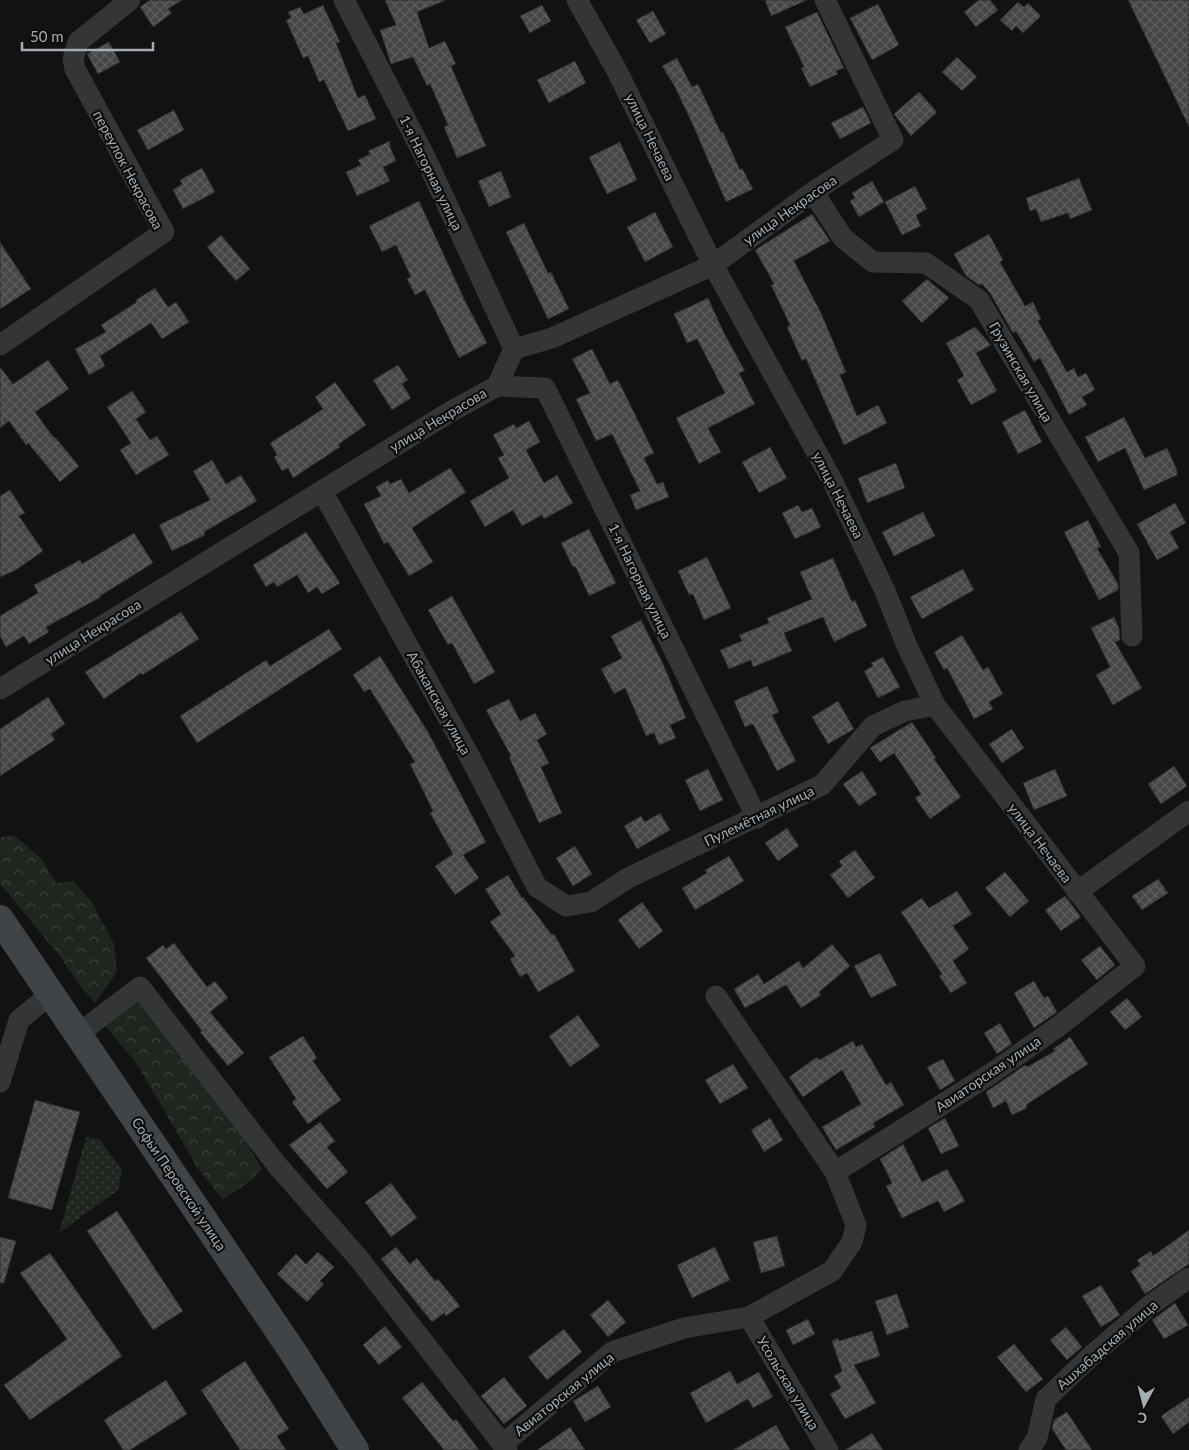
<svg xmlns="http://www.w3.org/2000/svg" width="1189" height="1450" font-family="Lato,sans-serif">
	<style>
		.grass { fill: url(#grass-dots) }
		.forest { fill: url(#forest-crowns) }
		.building { fill: url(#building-cross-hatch); stroke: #2c2d2f }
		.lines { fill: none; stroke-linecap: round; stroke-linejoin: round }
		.minor { stroke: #333537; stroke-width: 21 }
		.secondary { stroke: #414447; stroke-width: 28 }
		.labels { text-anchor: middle; stroke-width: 4.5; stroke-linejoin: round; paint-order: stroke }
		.street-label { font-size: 14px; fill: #a5adb2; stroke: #0d0d0e }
	</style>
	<defs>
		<pattern id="grass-dots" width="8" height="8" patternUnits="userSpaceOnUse" patternTransform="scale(1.25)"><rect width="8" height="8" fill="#1f251f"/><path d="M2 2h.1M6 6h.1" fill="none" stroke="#3d423d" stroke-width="1.8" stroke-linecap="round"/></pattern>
		<pattern id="forest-crowns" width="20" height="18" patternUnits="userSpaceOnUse" patternTransform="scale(1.25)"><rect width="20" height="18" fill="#1f251f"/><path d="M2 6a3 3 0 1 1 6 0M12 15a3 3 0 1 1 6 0" fill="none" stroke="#3d423d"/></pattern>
		<pattern id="building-cross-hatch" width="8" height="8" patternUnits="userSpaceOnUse" patternTransform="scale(1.25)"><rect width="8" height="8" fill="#444648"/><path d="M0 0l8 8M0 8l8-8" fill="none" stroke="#5c5e60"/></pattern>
	</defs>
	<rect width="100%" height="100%" fill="#121213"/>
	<path class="grass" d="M 86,1137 L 100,1140 L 122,1170 L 118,1190 L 59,1233 Z"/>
	<g class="forest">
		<path d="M 15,836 L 41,858 L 56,883 L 73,881 L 92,902 L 114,944 L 117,972 L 95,1003 L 80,986 L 59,955 L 0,884 L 0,837 Z"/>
		<path d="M 137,1001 C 185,1047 229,1112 262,1169 L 251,1180 L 223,1200 L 197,1167 L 137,1064 L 102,1022 Z"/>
	</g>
	<g class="building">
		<path d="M 150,0 L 182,0 L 168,9 L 172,13 L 153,27 L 140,7 Z"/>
		<path d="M 385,0 L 446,0 L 417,12 L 429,48 L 445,41 L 456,64 L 451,66 L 454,73 L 486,146 L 457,158 L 444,127 L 448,125 L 430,84 L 427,86 L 413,57 L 391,64 L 380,30 L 396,25 Z"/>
		<path d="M 765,0 L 807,0 L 771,16 Z"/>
		<path d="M 979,0 L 990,0 L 998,10 L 976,27 L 964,12 Z"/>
		<path d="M 1128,0 L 1189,0 L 1189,127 Z"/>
		<path d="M 1018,2 L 1024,7 L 1028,3 L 1041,16 L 1023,33 L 1016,26 L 1012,31 L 1000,20 Z"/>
		<path d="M 878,4 L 899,45 L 872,60 L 850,18 Z"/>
		<path d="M 323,5 L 340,42 L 336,43 L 358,98 L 365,95 L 376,119 L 348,131 L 324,80 L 319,82 L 308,56 L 303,58 L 286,20 L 291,18 L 288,12 L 300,7 L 304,14 Z"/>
		<path d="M 542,5 L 551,21 L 530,33 L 520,16 Z"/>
		<path d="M 653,11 L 666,34 L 650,43 L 636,20 Z"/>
		<path d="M 817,12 L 844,68 L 836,71 L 838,74 L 810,87 L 801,68 L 804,67 L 785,27 Z"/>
		<path d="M 109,42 L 120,62 L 98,74 L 87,54 Z"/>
		<path d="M 957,57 L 977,77 L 962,91 L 942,72 Z"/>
		<path d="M 677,58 L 692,87 L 698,84 L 721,133 L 723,132 L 740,170 L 742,168 L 753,189 L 726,202 L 693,125 L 674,85 L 662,66 Z"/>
		<path d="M 575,61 L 586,83 L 549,103 L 537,80 Z"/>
		<path d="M 919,92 L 937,112 L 911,136 L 894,114 Z"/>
		<path d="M 863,107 L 871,123 L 840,139 L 831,123 Z"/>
		<path d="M 174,110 L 184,130 L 148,150 L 137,130 Z"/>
		<path d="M 390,141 L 390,147 L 396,161 L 383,167 L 390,181 L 357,196 L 346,172 L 361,165 L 358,160 L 370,154 L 368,151 Z"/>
		<path d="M 620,142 L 637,180 L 607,194 L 589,157 Z"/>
		<path d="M 202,168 L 215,192 L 183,209 L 173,190 L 182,184 L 180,180 Z"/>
		<path d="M 501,171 L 511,197 L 489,207 L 478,181 Z"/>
		<path d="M 1079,178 L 1092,210 L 1070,219 L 1068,213 L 1041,222 L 1036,209 L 1030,211 L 1026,198 Z"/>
		<path d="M 872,181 L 884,202 L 859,217 L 850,201 L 855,198 L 852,193 Z"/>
		<path d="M 915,186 L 927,209 L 916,215 L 921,226 L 902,235 L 885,202 Z"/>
		<path d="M 419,201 L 466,303 L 487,343 L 459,358 L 425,290 L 415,295 L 407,279 L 411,277 L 396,245 L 382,252 L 369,226 Z"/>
		<path d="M 655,212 L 673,247 L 645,262 L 627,227 Z"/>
		<path d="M 812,214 L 830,241 L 794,261 L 821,313 L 846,372 L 840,375 L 857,416 L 878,405 L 887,423 L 844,445 L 806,359 L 802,361 L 787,327 L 790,325 L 771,285 L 774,284 L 755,250 Z"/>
		<path d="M 524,223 L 548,273 L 551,272 L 569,309 L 548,319 L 506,232 Z"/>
		<path d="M 989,234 L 1003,260 L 1000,262 L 1025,306 L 1033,302 L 1041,319 L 1038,321 L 1067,372 L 1074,368 L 1078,377 L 1086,373 L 1095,390 L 1082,397 L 1087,405 L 1069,415 L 1040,358 L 1034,362 L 1016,331 L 1013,333 L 990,293 L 982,284 L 979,285 L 966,276 L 954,254 Z"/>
		<path d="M 221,235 L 250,269 L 236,281 L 207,247 Z"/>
		<path d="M 0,242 L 31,289 L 0,309 Z"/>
		<path d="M 927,279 L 949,298 L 922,323 L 902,301 Z"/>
		<path d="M 155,288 L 168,307 L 176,302 L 189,322 L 162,339 L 151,323 L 100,356 L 105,366 L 89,375 L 75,349 L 106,332 L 101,325 L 137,302 L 136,300 Z"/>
		<path d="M 708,298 L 724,333 L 745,371 L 739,373 L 755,404 L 708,428 L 721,452 L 699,464 L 676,418 L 725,393 L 697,339 L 687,343 L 674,314 Z"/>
		<path d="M 975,327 L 991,345 L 976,353 L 997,391 L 971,405 L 957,380 L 964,376 L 946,343 Z"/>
		<path d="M 592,349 L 610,384 L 618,380 L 654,453 L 644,458 L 657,484 L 663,482 L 669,497 L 636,510 L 630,495 L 640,491 L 612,434 L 596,441 L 576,399 L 590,393 L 572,359 Z"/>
		<path d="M 48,360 L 69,389 L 35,412 L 54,438 L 55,437 L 79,466 L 60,482 L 28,443 L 26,445 L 9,421 L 0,428 L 0,367 L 13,384 Z"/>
		<path d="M 398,365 L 408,380 L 402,384 L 411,398 L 392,410 L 373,380 Z"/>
		<path d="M 335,382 L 366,425 L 339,444 L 340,447 L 293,478 L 288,468 L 282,471 L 274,457 L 277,455 L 270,443 L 323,409 L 315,397 Z"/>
		<path d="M 132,391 L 146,412 L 136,419 L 150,440 L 157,436 L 169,455 L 136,475 L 120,450 L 131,443 L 107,407 Z"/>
		<path d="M 1025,410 L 1042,442 L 1018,454 L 1002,422 Z"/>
		<path d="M 1124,417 L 1145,458 L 1167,448 L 1177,470 L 1177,475 L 1144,490 L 1125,448 L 1098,462 L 1085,437 Z"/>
		<path d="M 529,421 L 540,442 L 526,450 L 544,483 L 557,475 L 573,503 L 544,519 L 542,515 L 522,526 L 513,510 L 485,527 L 470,501 L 509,478 L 498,458 L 504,455 L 493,435 L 514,424 L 516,428 Z"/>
		<path d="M 770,447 L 787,478 L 759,493 L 742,462 Z"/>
		<path d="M 212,460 L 226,484 L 241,475 L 257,501 L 204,532 L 205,535 L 172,551 L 159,525 L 210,500 L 193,471 Z"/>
		<path d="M 896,463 L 905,488 L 867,503 L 858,478 Z"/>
		<path d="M 450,468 L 466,492 L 412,528 L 433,562 L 409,576 L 388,542 L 384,544 L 364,504 L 381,496 L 376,487 L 388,480 L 390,484 L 401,479 L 409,493 Z"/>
		<path d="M 10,490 L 25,513 L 19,516 L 43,551 L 16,570 L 0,577 L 0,496 Z"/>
		<path d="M 1175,503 L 1186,523 L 1170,532 L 1179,548 L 1157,560 L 1137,524 Z"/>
		<path d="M 798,505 L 802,512 L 812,508 L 821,527 L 795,539 L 782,513 Z"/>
		<path d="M 923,512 L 935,536 L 894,556 L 882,532 Z"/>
		<path d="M 1088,520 L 1101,547 L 1097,548 L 1118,584 L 1118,590 L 1099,600 L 1064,532 Z"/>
		<path d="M 589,529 L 616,583 L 589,596 L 575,566 L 573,567 L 561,543 Z"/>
		<path d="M 306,532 L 340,583 L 322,594 L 317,587 L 308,593 L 297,575 L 277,587 L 274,582 L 266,587 L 253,565 Z"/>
		<path d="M 134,533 L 153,563 L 100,596 L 101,597 L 46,627 L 49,632 L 29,644 L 24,636 L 6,647 L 0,636 L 0,616 L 38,593 L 34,585 L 80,560 L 82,564 Z"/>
		<path d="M 707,557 L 731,608 L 704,620 L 693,594 L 689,595 L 678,571 Z"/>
		<path d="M 833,558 L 852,602 L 855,600 L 867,626 L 834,642 L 823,617 L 784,633 L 792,651 L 753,667 L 751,660 L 729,669 L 720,650 L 742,641 L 739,635 L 769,623 L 767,618 L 812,599 L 800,572 Z"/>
		<path d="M 963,569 L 974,590 L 922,619 L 910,597 Z"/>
		<path d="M 452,596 L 495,672 L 474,684 L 452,643 L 448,645 L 428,610 Z"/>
		<path d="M 181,612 L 199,639 L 142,675 L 141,673 L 104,699 L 85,672 Z"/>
		<path d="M 1114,617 L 1119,628 L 1120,640 L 1115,642 L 1142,688 L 1113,705 L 1096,675 L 1110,667 L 1091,628 Z"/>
		<path d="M 641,620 L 664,666 L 686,718 L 670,725 L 676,738 L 659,745 L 654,733 L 646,736 L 625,688 L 614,694 L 601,669 L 622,658 L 611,636 Z"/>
		<path d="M 329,629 L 342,649 L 197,743 L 180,716 L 266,660 L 270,666 Z"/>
		<path d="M 962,635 L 983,670 L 988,667 L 1003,694 L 989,702 L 993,709 L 974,719 L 947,668 L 944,670 L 934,652 Z"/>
		<path d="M 380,656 L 428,732 L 486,842 L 463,855 L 479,878 L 455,895 L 435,866 L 453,854 L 430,813 L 433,811 L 410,764 L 415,762 L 370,689 L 364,692 L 353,675 Z"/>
		<path d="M 883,657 L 900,687 L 878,698 L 864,671 L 873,666 L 871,663 Z"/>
		<path d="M 767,686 L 779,712 L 772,715 L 796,761 L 777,771 L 753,724 L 745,727 L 734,701 Z"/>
		<path d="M 48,697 L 65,724 L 51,734 L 55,740 L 0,776 L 0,729 Z"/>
		<path d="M 509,699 L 520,721 L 535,713 L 547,734 L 537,740 L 549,763 L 541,767 L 562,813 L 539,823 L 509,757 L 511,756 L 486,710 Z"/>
		<path d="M 838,701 L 854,729 L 828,744 L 812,717 Z"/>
		<path d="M 912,722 L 936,758 L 934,759 L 961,797 L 930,819 L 915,798 L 921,794 L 894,753 L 880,762 L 870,748 Z"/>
		<path d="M 1012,729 L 1024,748 L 1002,763 L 989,744 Z"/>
		<path d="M 1174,766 L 1187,786 L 1161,804 L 1148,784 Z"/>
		<path d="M 708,769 L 723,800 L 700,811 L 685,780 Z"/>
		<path d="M 1055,769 L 1067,796 L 1034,810 L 1023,783 Z"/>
		<path d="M 862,771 L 877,794 L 859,806 L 843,784 Z"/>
		<path d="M 660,813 L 670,830 L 637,849 L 624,826 L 641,816 L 645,822 Z"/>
		<path d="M 787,828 L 799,846 L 778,861 L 765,843 Z"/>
		<path d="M 575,846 L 592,874 L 573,886 L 556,858 Z"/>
		<path d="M 855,850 L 875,878 L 848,898 L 830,875 L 842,866 L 839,861 Z"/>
		<path d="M 729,856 L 744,881 L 695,910 L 682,888 L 707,873 L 705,870 Z"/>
		<path d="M 1005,872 L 1029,901 L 1010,917 L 985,888 Z"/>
		<path d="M 508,875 L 522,898 L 523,897 L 552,935 L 554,934 L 575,971 L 538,992 L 527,973 L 520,977 L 510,959 L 515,956 L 490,922 L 501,914 L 485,889 Z"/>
		<path d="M 1158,879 L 1168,893 L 1142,910 L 1132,896 Z"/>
		<path d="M 957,891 L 972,914 L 953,926 L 969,949 L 953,961 L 967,983 L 951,993 L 939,976 L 942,974 L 901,912 L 922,898 L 929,908 Z"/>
		<path d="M 1065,896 L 1081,917 L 1061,931 L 1045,910 Z"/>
		<path d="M 642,902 L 663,931 L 639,949 L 618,920 Z"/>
		<path d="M 174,943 L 207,987 L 215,981 L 228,998 L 210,1012 L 244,1053 L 228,1066 L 200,1032 L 202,1031 L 146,958 L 163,945 L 166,949 Z"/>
		<path d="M 832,944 L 850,966 L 819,992 L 821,995 L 801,1008 L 786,985 L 745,1008 L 734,989 L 758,974 L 764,984 L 799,961 L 803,968 Z"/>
		<path d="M 1100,946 L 1115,965 L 1097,980 L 1081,960 Z"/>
		<path d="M 880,953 L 897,985 L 871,998 L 854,966 Z"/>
		<path d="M 1034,981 L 1044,998 L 1048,996 L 1057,1012 L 1034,1028 L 1014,993 Z"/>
		<path d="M 1127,998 L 1142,1017 L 1125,1030 L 1110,1012 Z"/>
		<path d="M 578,1015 L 600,1046 L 570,1067 L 549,1036 Z"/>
		<path d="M 1000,1023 L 1012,1044 L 997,1054 L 984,1033 Z"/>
		<path d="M 303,1036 L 317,1058 L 313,1061 L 341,1100 L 308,1124 L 292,1102 L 296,1099 L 269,1057 Z"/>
		<path d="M 1070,1037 L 1088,1064 L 1026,1105 L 1027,1108 L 1012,1115 L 1006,1101 L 993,1108 L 986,1092 L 1025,1065 L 1027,1067 L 1055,1051 L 1053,1049 Z"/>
		<path d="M 853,1041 L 856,1047 L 862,1044 L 886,1085 L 891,1082 L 904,1105 L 873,1123 L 875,1127 L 836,1150 L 822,1127 L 861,1104 L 842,1070 L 803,1097 L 789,1077 L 817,1057 L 819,1060 Z"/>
		<path d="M 943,1059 L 955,1081 L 940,1090 L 927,1067 Z"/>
		<path d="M 733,1064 L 748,1088 L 720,1104 L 705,1080 Z"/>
		<path d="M 35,1100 L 80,1112 L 52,1210 L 8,1198 Z"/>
		<path d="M 770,1118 L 783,1140 L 764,1152 L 751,1130 Z"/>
		<path d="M 945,1118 L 959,1146 L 941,1154 L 928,1128 Z"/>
		<path d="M 320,1122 L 335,1141 L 327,1147 L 348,1172 L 327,1189 L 289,1145 Z"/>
		<path d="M 903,1144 L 922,1182 L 947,1169 L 965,1201 L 944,1212 L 938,1201 L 902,1218 L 886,1186 L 892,1183 L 880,1159 Z"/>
		<path d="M 391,1183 L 417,1218 L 391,1237 L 365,1202 Z"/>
		<path d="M 117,1211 L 183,1311 L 153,1330 L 87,1231 Z"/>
		<path d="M 1189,1230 L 1189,1264 L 1145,1294 L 1131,1271 L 1140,1265 L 1137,1260 L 1151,1251 L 1153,1256 Z"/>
		<path d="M 777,1236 L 785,1266 L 761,1273 L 753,1242 Z"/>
		<path d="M 0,1237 L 16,1241 L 4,1283 L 0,1283 Z"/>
		<path d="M 396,1247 L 410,1264 L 417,1258 L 435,1281 L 438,1279 L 460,1306 L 446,1316 L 444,1313 L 432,1322 L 381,1259 Z"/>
		<path d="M 715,1247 L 730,1280 L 692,1298 L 677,1265 Z"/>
		<path d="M 318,1252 L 334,1267 L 320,1281 L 324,1284 L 307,1302 L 277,1274 L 296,1254 L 306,1264 Z"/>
		<path d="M 50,1253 L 122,1356 L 30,1420 L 4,1385 L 67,1339 L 20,1273 Z"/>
		<path d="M 1101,1285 L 1120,1315 L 1101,1327 L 1082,1296 Z"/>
		<path d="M 897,1294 L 909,1327 L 887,1335 L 875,1301 Z"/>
		<path d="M 608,1300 L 626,1322 L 608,1337 L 590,1315 Z"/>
		<path d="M 1175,1303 L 1188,1325 L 1164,1339 L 1152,1320 Z"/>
		<path d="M 808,1319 L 815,1334 L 793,1345 L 786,1330 Z"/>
		<path d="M 385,1326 L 402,1347 L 379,1365 L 363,1345 Z"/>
		<path d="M 1066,1327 L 1082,1347 L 1067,1360 L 1050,1340 Z"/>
		<path d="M 564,1329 L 582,1352 L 547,1380 L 528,1357 Z"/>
		<path d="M 872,1331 L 880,1356 L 854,1365 L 876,1403 L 845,1419 L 830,1394 L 841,1388 L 834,1376 L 842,1371 L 832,1341 L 838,1338 L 839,1341 Z"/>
		<path d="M 1014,1344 L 1043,1379 L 1026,1392 L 997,1357 Z"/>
		<path d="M 245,1361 L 289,1429 L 277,1436 L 286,1450 L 240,1450 L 201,1390 Z"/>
		<path d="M 730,1371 L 737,1384 L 759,1372 L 773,1397 L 753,1408 L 748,1399 L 706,1423 L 690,1393 Z"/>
		<path d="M 504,1377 L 527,1406 L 504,1424 L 481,1396 Z"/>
		<path d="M 166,1380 L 187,1414 L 130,1450 L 123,1450 L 104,1420 Z"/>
		<path d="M 422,1382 L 453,1421 L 456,1419 L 479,1450 L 444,1450 L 402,1398 Z"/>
		<path d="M 598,1386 L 611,1407 L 585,1422 L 573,1401 Z"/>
		<path d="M 1189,1397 L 1189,1422 L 1173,1434 L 1161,1416 Z"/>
		<path d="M 1067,1412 L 1092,1450 L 1066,1450 L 1052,1429 L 1054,1420 Z"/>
		<path d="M 776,1425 L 790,1450 L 733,1450 Z"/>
		<path d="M 570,1427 L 585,1450 L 537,1450 Z"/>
		<path d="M 872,1433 L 883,1450 L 845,1450 Z"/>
	</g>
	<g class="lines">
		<g class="minor">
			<path d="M 344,0 L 426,159 L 514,349"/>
			<path d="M 577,0 L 616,69 L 713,265 L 832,480 L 885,591 L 907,646 L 935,705 L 1135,966 L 1059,1026 L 989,1075 L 835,1172"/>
			<path d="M 813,192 L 843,238 L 873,262 L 926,263 L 979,300 L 1129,553 L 1132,636"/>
			<path d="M 0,345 L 164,232 L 75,69 L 73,59 L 78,42 L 130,0"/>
			<path d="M 497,386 L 545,388 L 757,818"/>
			<path d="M 322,491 L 471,759 L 537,887 L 566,906 L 591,902 L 628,878 L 822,785 L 873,726 L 905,711 L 935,705"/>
			<path d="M 0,689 L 450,412 L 497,386 L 514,349 L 552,338 L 713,265 L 813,192 L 893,140 L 825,0"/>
			<path d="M 1077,892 L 1189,811"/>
			<path d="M 78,1034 L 140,987 L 277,1165 L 360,1260 L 507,1450"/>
			<path d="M 0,1082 L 19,1020 L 51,994"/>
			<path d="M 749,1317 L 828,1450"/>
			<path d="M 503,1444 L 612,1352 L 684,1328 L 749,1317 L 832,1271 L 852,1242 L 856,1225 L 835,1172 L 716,996"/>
			<path d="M 1029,1450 L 1037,1438 L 1046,1399 L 1090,1357 L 1149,1306 L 1189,1278"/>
		</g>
		<path class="secondary" d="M 0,919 L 293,1352 L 355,1450"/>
	</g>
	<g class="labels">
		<g class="street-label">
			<text transform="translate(650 137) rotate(64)" y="5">улица Нечаева</text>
			<text transform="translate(128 170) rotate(62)" y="5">переулок Некрасова</text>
			<text transform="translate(431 173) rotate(64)" y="5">1-я Нагорная улица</text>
			<text transform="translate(790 210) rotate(-35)" y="5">улица Некрасова</text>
			<text transform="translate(1021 372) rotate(60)" y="5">Грузинская улица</text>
			<text transform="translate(438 420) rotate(-31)" y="5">улица Некрасова</text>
			<text transform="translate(838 495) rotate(63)" y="5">улица Нечаева</text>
			<text transform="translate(640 581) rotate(64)" y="5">1-я Нагорная улица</text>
			<text transform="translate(93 632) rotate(-32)" y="5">улица Некрасова</text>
			<text transform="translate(439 703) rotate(61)" y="5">Абаканская улица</text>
			<text transform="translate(759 816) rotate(-26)" y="5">Пулемётная улица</text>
			<text transform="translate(1040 843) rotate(53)" y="5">улица Нечаева</text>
			<text transform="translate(988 1074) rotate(-34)" y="5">Авиаторская улица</text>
			<text transform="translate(179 1184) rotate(56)" y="5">Софьи Перовской улица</text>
			<text transform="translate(1107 1345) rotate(-41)" y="5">Ашхабадская улица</text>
			<text transform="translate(788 1383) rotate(59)" y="5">Усольская улица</text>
			<text transform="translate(564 1394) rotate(-39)" y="5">Авиаторская улица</text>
		</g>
	</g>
	<g transform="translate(1144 1405) rotate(187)" stroke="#0d0d0e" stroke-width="4" paint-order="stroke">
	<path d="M0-4L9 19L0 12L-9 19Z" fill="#a5adb2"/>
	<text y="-8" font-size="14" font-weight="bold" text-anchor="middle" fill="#a5adb2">С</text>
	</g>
	<path d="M22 42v8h131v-8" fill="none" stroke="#a5adb2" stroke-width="2.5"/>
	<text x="30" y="42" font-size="15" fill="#a5adb2" stroke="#0d0d0e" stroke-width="4" paint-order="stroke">50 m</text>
</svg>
